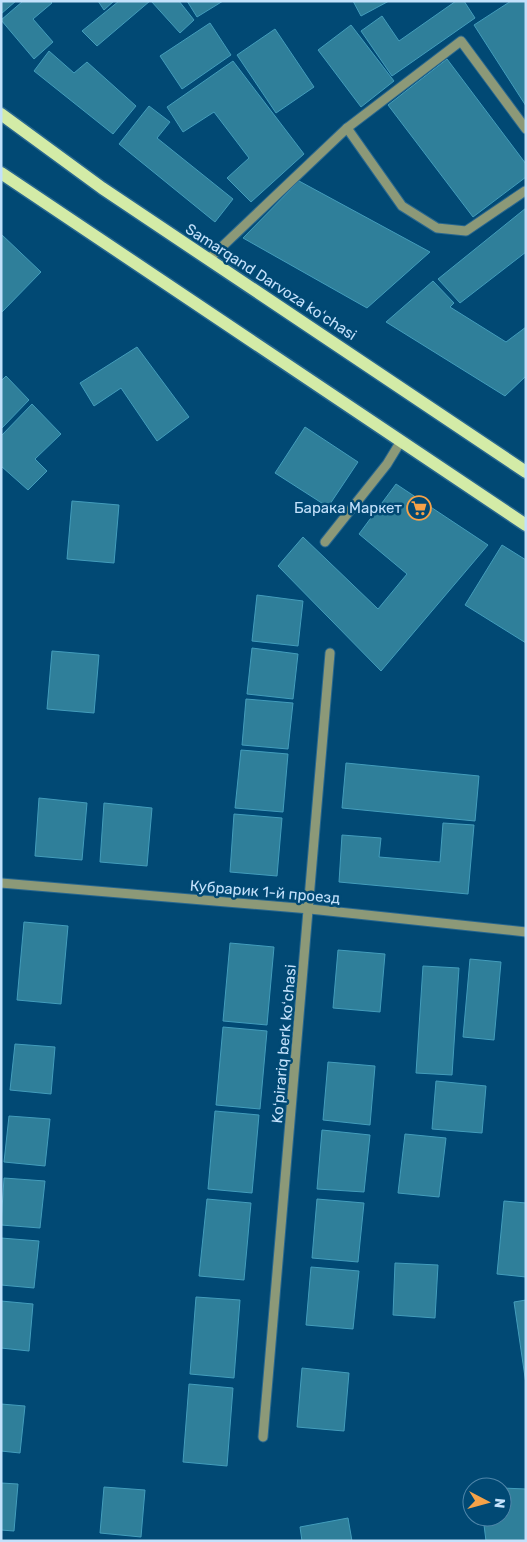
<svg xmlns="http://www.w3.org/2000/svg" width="527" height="1542" font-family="Rubik,sans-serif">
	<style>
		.building { fill: #2f7f9a; stroke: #439dbc }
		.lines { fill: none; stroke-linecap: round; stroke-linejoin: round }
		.minor-casing { stroke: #28678f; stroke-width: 11 }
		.major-casing { stroke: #28678f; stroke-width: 15 }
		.minor { stroke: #8c9978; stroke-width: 9 }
		.major { stroke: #d3eba7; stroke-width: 12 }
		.labels { text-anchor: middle; stroke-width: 5; stroke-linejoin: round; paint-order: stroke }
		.street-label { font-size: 15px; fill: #c3e1fb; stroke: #014974 }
		.poi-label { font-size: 15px; fill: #c3e1fb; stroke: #014974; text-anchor: end }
	</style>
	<rect width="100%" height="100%" fill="#014974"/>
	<g class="building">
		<path d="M 1,1 L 16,1 L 1,14 Z"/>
		<path d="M 23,1 L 50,1 L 52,3 L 33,19 L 53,42 L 34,59 L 1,20 Z"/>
		<path d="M 98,1 L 114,1 L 104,10 Z"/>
		<path d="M 119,1 L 150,1 L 97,46 L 82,31 Z"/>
		<path d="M 151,1 L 179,1 L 194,20 L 180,33 Z"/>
		<path d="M 187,1 L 223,1 L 197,17 Z"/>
		<path d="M 353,1 L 389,1 L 361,16 Z"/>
		<path d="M 456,1 L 464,1 L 475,18 L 392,76 L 361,31 L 382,16 L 399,41 Z"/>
		<path d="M 511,1 L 526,1 L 526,106 L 474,25 Z"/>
		<path d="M 210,23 L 231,55 L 182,89 L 160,56 Z"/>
		<path d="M 351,25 L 394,81 L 361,107 L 318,50 Z"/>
		<path d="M 275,29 L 314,87 L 276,113 L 237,55 Z"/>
		<path d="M 49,51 L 74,73 L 87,62 L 136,106 L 113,134 L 34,71 Z"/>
		<path d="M 447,59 L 526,164 L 526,177 L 473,217 L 388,105 Z"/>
		<path d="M 233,61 L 304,154 L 251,202 L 227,178 L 249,158 L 214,112 L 183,132 L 167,107 Z"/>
		<path d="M 149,106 L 170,122 L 157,138 L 233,199 L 215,222 L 119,144 Z"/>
		<path d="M 299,181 L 430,252 L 367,308 L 243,238 Z"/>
		<path d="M 526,208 L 526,252 L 460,303 L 438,279 Z"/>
		<path d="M 1,234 L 41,272 L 1,313 Z"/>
		<path d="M 433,281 L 454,303 L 450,307 L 506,342 L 526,327 L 526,376 L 505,396 L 386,322 Z"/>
		<path d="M 137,347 L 189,417 L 157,441 L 121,388 L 94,406 L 80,383 Z"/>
		<path d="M 6,376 L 29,400 L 1,429 L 1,381 Z"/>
		<path d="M 32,404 L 61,434 L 35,459 L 47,471 L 28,490 L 1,466 L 1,436 Z"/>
		<path d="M 305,427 L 358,462 L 328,507 L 275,473 Z"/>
		<path d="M 396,484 L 488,545 L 381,671 L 278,566 L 303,537 L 378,609 L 407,574 L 359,534 Z"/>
		<path d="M 72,501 L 119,505 L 114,563 L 67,559 Z"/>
		<path d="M 502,545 L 526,560 L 526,643 L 465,605 Z"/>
		<path d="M 257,595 L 303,601 L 298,646 L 252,641 Z"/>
		<path d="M 252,648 L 298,654 L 293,699 L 247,694 Z"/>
		<path d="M 52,651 L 99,655 L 94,713 L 47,709 Z"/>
		<path d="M 246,699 L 293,703 L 288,749 L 242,745 Z"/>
		<path d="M 241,750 L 288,754 L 283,812 L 235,808 Z"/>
		<path d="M 346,763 L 479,776 L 475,821 L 342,808 Z"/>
		<path d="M 39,798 L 87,803 L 82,860 L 35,856 Z"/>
		<path d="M 104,803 L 152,808 L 147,866 L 100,862 Z"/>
		<path d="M 234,814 L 282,818 L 277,876 L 230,872 Z"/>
		<path d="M 443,823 L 474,825 L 468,894 L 339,882 L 342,835 L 381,838 L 379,857 L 440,862 Z"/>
		<path d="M 24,922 L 68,926 L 61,1004 L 17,1000 Z"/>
		<path d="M 230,943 L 274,947 L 267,1025 L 223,1021 Z"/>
		<path d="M 338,950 L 385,954 L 380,1012 L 333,1008 Z"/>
		<path d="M 470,959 L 501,962 L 494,1040 L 463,1037 Z"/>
		<path d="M 423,966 L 459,968 L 452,1075 L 416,1073 Z"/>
		<path d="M 223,1027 L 267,1031 L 260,1109 L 216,1105 Z"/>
		<path d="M 15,1044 L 55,1047 L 51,1094 L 10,1090 Z"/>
		<path d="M 328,1062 L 375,1066 L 370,1125 L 323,1120 Z"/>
		<path d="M 436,1081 L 486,1086 L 482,1133 L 432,1129 Z"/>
		<path d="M 215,1111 L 259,1115 L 252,1193 L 208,1189 Z"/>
		<path d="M 9,1116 L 50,1119 L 45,1166 L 4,1162 Z"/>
		<path d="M 322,1130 L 370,1135 L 364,1192 L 317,1189 Z"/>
		<path d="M 405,1134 L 446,1138 L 439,1197 L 398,1193 Z"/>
		<path d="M 4,1178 L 45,1181 L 40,1228 L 1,1225 Z"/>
		<path d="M 207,1199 L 251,1203 L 244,1280 L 199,1276 Z"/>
		<path d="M 317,1199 L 364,1203 L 358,1262 L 312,1258 Z"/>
		<path d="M 504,1201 L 526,1203 L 526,1277 L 497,1274 Z"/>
		<path d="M 1,1238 L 39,1241 L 34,1288 L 1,1285 Z"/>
		<path d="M 395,1263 L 438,1265 L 435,1318 L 393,1315 Z"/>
		<path d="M 311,1267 L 359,1271 L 353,1329 L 306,1325 Z"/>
		<path d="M 196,1297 L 240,1300 L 234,1378 L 190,1374 Z"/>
		<path d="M 526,1300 L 526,1384 L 514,1302 Z"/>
		<path d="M 1,1301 L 33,1304 L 29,1351 L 1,1348 Z"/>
		<path d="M 302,1368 L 349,1373 L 344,1431 L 297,1427 Z"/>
		<path d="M 189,1384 L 233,1388 L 227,1466 L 183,1462 Z"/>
		<path d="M 1,1404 L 25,1406 L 20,1453 L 1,1451 Z"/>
		<path d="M 1,1483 L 18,1484 L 14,1531 L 1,1530 Z"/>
		<path d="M 104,1487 L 145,1490 L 141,1537 L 100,1533 Z"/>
		<path d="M 502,1488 L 526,1489 L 526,1541 L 486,1541 L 483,1517 L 502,1517 Z"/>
		<path d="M 348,1518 L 352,1541 L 302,1541 L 300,1527 Z"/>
	</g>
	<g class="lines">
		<g class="minor-casing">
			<g id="minor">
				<path d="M 347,128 L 402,206 L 437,228 L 466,231 L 525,191"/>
				<path d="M 208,260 L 347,128 L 461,41 L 526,129"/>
				<path d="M 325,542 L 387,464 L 401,441"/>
				<path d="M 1,883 L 310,909 L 526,932"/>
				<path d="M 263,1437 L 330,653"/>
			</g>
		</g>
		<g class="major-casing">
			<g id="major">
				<path d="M 1,114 L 102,188 L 526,472"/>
				<path d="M 1,173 L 526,525"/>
			</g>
		</g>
		<use href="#minor" class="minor"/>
		<use href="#major" class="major"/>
	</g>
	<defs>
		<g id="supermarket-ring" transform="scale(1.25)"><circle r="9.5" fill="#014974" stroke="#f6a248" stroke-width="1.5"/><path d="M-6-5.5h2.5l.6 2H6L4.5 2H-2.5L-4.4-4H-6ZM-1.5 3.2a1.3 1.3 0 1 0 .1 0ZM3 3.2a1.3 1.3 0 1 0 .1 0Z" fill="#f6a248"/></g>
	</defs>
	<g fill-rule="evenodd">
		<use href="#supermarket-ring" x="419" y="508"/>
	</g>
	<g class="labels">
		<g class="street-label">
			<text transform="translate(271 282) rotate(33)" y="5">Samarqand Darvoza koʻchasi</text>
			<text transform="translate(265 892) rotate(5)" y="5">Кубрарик 1-й проезд</text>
			<text transform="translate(284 1044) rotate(-85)" y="5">Koʻpirariq berk koʻchasi</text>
		</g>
		<g class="poi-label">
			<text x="402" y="513">Барака Маркет</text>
		</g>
	</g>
	<rect width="527" height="1542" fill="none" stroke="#c3e1fb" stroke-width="5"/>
	<g transform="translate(487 1502) rotate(96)"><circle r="24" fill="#014974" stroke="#4f86aa"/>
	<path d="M0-4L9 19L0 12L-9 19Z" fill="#f6a248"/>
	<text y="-8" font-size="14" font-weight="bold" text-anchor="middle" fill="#c3e1fb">N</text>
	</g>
</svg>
